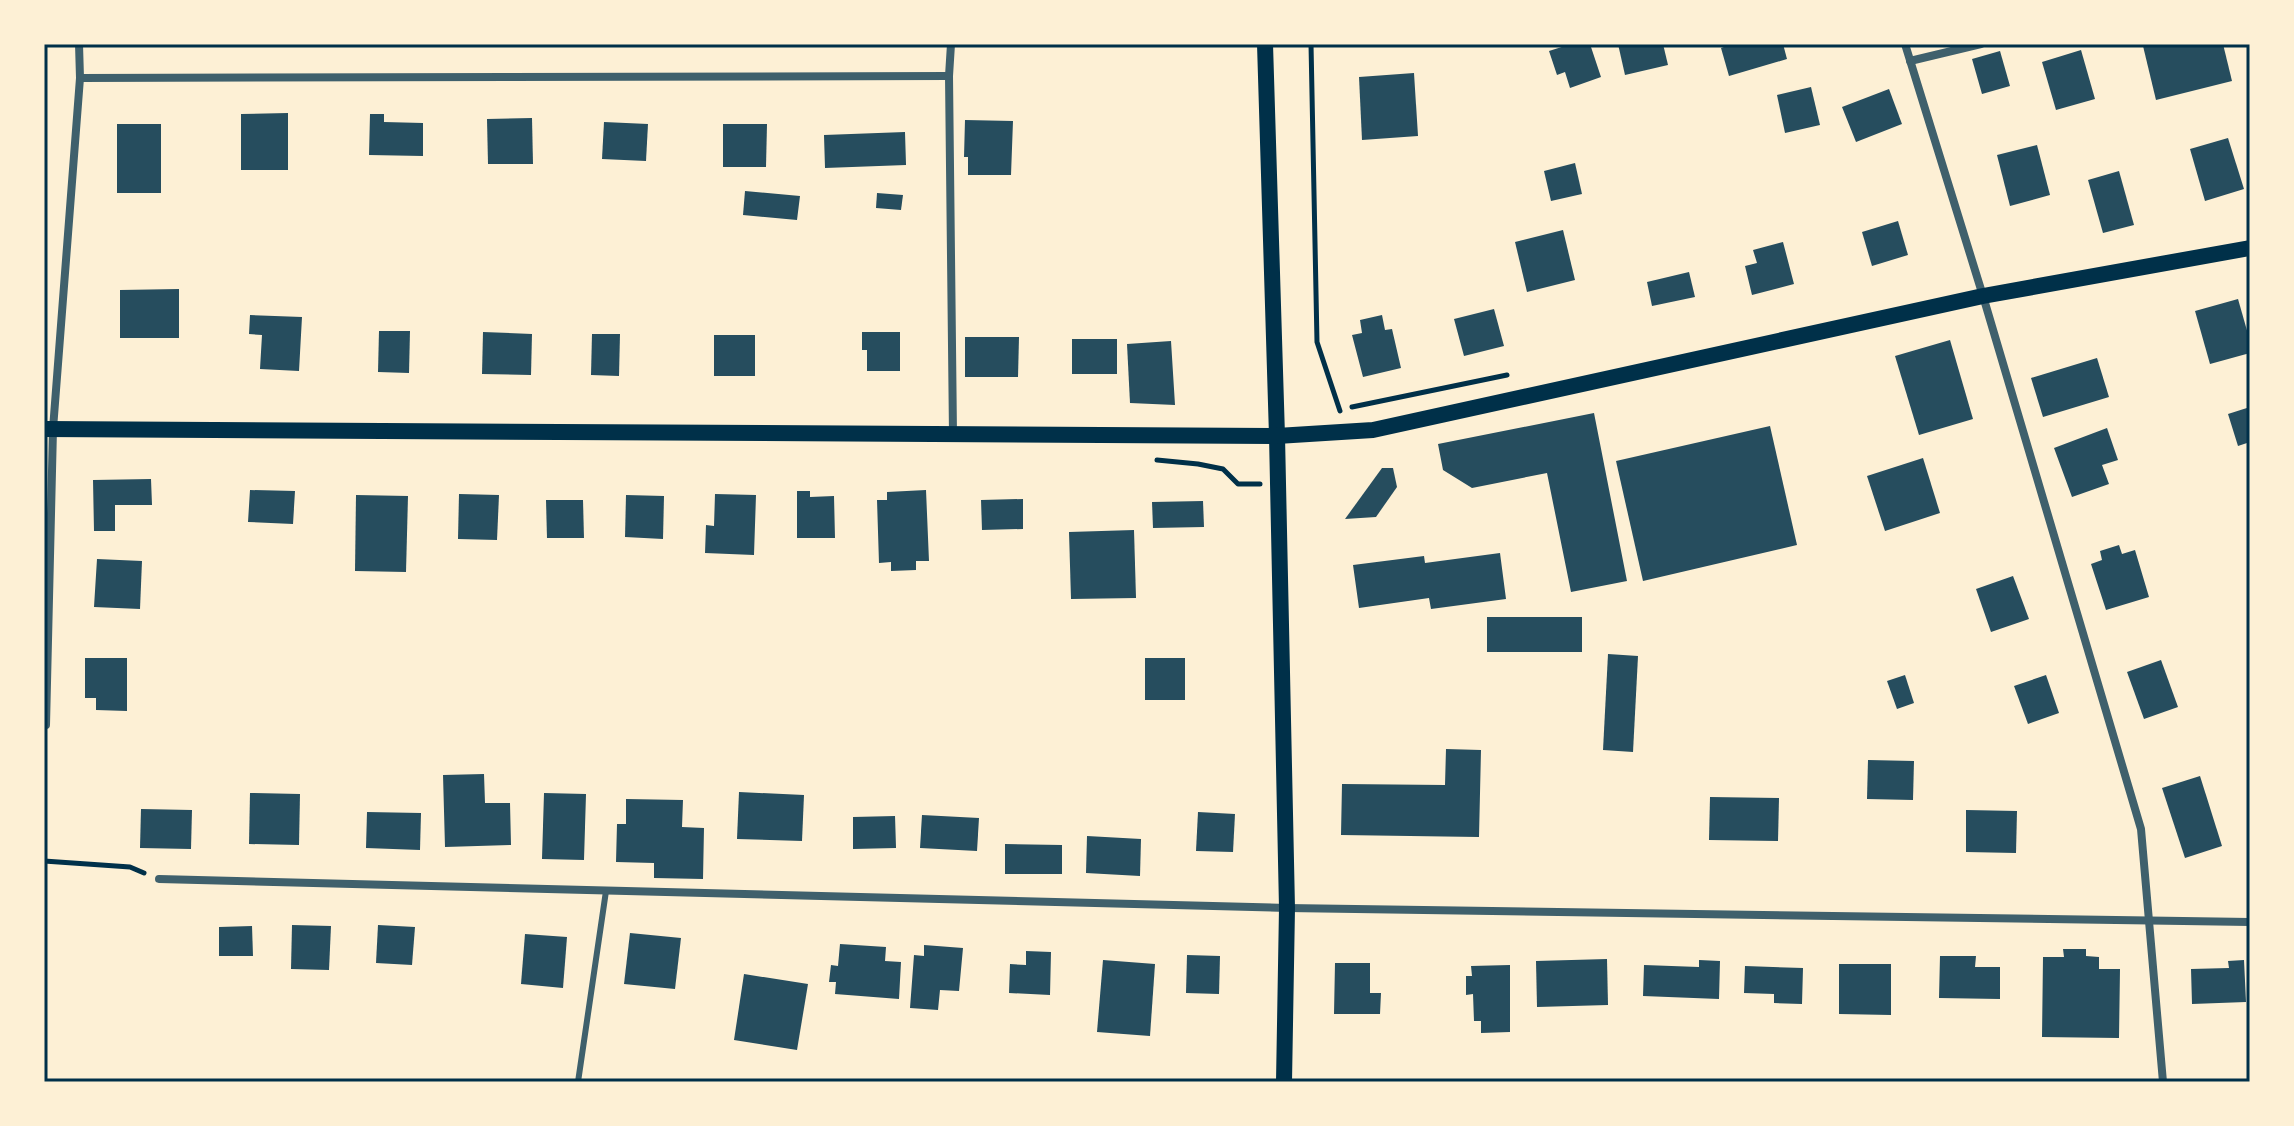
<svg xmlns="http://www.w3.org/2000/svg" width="2294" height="1126" font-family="Helvetica,sans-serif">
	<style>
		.building { fill: #264d5e }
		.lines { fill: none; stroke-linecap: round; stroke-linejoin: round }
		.path { stroke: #003049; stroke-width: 5 }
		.service { stroke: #3f606c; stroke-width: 6 }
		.minor { stroke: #3f606c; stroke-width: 8 }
		.secondary { stroke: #003049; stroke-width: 16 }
		.neatline { fill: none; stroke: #003049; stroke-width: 3 }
	</style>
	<rect width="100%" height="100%" fill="#fdf0d5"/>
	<g class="building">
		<path d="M 1571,44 L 1590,44 L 1601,77 L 1570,88 L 1565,72 L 1557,75 L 1549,51 Z"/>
		<path d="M 1618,44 L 1663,44 L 1668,65 L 1625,75 Z"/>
		<path d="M 1732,44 L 1783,44 L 1787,59 L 1729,76 L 1721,48 Z"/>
		<path d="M 2152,44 L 2223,44 L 2232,81 L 2156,100 L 2143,46 Z"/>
		<path d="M 2081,50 L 2095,99 L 2056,110 L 2042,62 Z"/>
		<path d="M 2000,51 L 2010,86 L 1982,94 L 1972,59 Z"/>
		<path d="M 1414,73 L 1418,136 L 1362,140 L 1359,77 Z"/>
		<path d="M 1811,87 L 1820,125 L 1785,133 L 1777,95 Z"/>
		<path d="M 1889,89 L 1902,124 L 1856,142 L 1842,107 Z"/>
		<path d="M 288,113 L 288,170 L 241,170 L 241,114 Z"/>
		<path d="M 370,114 L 384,114 L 384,122 L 423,123 L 423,156 L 369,155 Z"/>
		<path d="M 532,118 L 533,164 L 488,164 L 487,119 Z"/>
		<path d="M 965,120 L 1013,121 L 1011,175 L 968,175 L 968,157 L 964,157 Z"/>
		<path d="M 604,122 L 648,124 L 646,161 L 602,159 Z"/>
		<rect x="117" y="124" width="44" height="69"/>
		<path d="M 723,124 L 767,124 L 766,167 L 723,167 Z"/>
		<path d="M 905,132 L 906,165 L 825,168 L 824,135 Z"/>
		<path d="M 2228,138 L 2244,189 L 2205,201 L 2190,149 Z"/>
		<path d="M 2037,145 L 2050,195 L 2010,206 L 1997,155 Z"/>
		<path d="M 1575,163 L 1582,194 L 1551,201 L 1544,171 Z"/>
		<path d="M 2119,171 L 2134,225 L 2103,233 L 2088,180 Z"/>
		<path d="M 745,191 L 800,196 L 797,220 L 743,215 Z"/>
		<path d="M 877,193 L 903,195 L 901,210 L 876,208 Z"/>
		<path d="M 1898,221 L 1908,255 L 1872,266 L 1862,232 Z"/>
		<path d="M 1563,230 L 1575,280 L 1527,292 L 1515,242 Z"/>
		<path d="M 1783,242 L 1794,284 L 1752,295 L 1745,266 L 1757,263 L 1753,250 Z"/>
		<path d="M 1689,272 L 1695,297 L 1652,306 L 1647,282 Z"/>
		<path d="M 179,289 L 179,338 L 120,338 L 120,290 Z"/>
		<path d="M 2238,299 L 2250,341 L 2250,353 L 2210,364 L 2195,311 Z"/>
		<path d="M 1494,309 L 1504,346 L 1464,356 L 1454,319 Z"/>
		<path d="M 250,315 L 302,317 L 299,371 L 260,369 L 262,335 L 249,334 Z"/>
		<path d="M 1382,315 L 1385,330 L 1392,329 L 1401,368 L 1363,377 L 1352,335 L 1362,333 L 1360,320 Z"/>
		<path d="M 379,331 L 410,331 L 409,373 L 378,372 Z"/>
		<path d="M 483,332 L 532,334 L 531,375 L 482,374 Z"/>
		<path d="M 862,332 L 900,332 L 900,371 L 867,371 L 867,350 L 862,350 Z"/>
		<path d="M 592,334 L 620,334 L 619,376 L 591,375 Z"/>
		<rect x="714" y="335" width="41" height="41"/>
		<path d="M 965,337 L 1019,337 L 1018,377 L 965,377 Z"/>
		<rect x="1072" y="339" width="45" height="35"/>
		<path d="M 1950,340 L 1973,419 L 1919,435 L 1895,356 Z"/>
		<path d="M 1171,341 L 1175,405 L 1130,403 L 1127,344 Z"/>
		<path d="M 2097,358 L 2109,397 L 2043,417 L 2031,378 Z"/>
		<path d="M 2250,407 L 2250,442 L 2238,446 L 2228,414 Z"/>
		<path d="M 1594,413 L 1627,581 L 1571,592 L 1547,473 L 1472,488 L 1443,470 L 1438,444 Z"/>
		<path d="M 1770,426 L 1797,545 L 1643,581 L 1616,461 Z"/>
		<path d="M 2107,428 L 2118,460 L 2102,465 L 2109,484 L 2072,497 L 2054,448 Z"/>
		<path d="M 1923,458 L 1940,513 L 1885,531 L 1867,476 Z"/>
		<path d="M 1382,468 L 1393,468 L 1397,487 L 1376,517 L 1345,519 Z"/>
		<path d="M 151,479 L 152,505 L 115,505 L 115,531 L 94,531 L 93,480 Z"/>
		<path d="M 250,490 L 295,491 L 293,524 L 248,522 Z"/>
		<path d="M 926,490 L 929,561 L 916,561 L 916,570 L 891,571 L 891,562 L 879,563 L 877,500 L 887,500 L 887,492 Z"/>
		<path d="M 797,491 L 810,491 L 810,497 L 834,496 L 835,538 L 797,538 Z"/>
		<path d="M 459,494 L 499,495 L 497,540 L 458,539 Z"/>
		<path d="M 715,494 L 756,495 L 754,555 L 705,553 L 706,525 L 714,526 Z"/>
		<path d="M 356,495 L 408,496 L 406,572 L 355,571 Z"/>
		<path d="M 626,495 L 664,496 L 663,539 L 625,537 Z"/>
		<path d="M 1023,499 L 1023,529 L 982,530 L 981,500 Z"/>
		<path d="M 546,500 L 583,500 L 584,538 L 547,538 Z"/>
		<path d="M 1203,501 L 1204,527 L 1153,528 L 1152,502 Z"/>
		<path d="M 1134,530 L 1136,598 L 1071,599 L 1069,532 Z"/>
		<path d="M 2119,545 L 2122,554 L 2135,550 L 2149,597 L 2106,610 L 2091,564 L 2102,560 L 2100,551 Z"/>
		<path d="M 1500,553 L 1506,599 L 1431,609 L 1429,598 L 1359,608 L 1353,565 L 1424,556 L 1425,563 Z"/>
		<path d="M 97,559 L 142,561 L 140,609 L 94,607 Z"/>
		<path d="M 2013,576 L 2029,619 L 1991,632 L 1976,589 Z"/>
		<rect x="1487" y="617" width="95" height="35"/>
		<path d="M 1608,654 L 1638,656 L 1633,752 L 1603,750 Z"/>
		<path d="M 85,658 L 127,658 L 127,711 L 96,710 L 96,698 L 85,698 Z"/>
		<rect x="1145" y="658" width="40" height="42"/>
		<path d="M 2161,660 L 2178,707 L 2144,719 L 2127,672 Z"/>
		<path d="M 1905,675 L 1914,703 L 1897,709 L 1887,681 Z"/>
		<path d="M 2046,675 L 2059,713 L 2028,724 L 2014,686 Z"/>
		<path d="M 1446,749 L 1481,750 L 1479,837 L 1341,835 L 1342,784 L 1445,785 Z"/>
		<path d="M 1868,760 L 1914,761 L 1913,800 L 1867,799 Z"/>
		<path d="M 484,774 L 485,803 L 510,803 L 511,845 L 445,847 L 443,775 Z"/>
		<path d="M 2200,776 L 2222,846 L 2185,858 L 2162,788 Z"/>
		<path d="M 739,792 L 804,795 L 802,841 L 737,839 Z"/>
		<path d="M 250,793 L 300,794 L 299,845 L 249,844 Z"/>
		<path d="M 544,793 L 586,794 L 584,860 L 542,859 Z"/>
		<path d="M 1710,797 L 1779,798 L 1778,841 L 1709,840 Z"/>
		<path d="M 626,799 L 683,800 L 682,827 L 704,828 L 703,879 L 654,878 L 654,863 L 616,862 L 617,824 L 626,824 Z"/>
		<path d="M 141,809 L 192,810 L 191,849 L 140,848 Z"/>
		<path d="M 1966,810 L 2017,811 L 2016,853 L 1966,852 Z"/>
		<path d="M 367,812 L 421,813 L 420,850 L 366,848 Z"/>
		<path d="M 1198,812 L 1235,814 L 1233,852 L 1196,851 Z"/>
		<path d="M 922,815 L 979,818 L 977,851 L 920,848 Z"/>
		<path d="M 895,816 L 896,848 L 853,849 L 853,817 Z"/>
		<path d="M 1087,836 L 1141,839 L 1140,876 L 1086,873 Z"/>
		<path d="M 1005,844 L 1062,845 L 1062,874 L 1005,874 Z"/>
		<path d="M 292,925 L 331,926 L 329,970 L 291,969 Z"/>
		<path d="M 378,925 L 415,927 L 412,965 L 376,963 Z"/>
		<path d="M 252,926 L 253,956 L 219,956 L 219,927 Z"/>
		<path d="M 630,933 L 681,938 L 675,989 L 624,984 Z"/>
		<path d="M 525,934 L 567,937 L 563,988 L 521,984 Z"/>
		<path d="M 840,944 L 886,947 L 885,961 L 901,962 L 899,999 L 835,994 L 836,982 L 829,982 L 831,965 L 838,966 Z"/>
		<path d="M 924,945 L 963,948 L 959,991 L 940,990 L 938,1010 L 910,1008 L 914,955 L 924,956 Z"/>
		<path d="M 2063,949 L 2086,949 L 2086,956 L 2099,957 L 2099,969 L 2120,969 L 2119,1038 L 2042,1037 L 2043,957 L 2064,957 Z"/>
		<path d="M 1026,951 L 1051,952 L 1050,995 L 1009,993 L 1010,964 L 1026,965 Z"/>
		<path d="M 1187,955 L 1220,956 L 1219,994 L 1186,993 Z"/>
		<path d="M 1940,956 L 1976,956 L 1975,967 L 2000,967 L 2000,999 L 1939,998 Z"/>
		<path d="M 1607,959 L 1608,1005 L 1537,1007 L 1536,961 Z"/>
		<path d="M 1103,960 L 1155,964 L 1150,1036 L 1097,1032 Z"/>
		<path d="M 1699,960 L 1720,961 L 1719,999 L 1643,996 L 1644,965 L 1699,967 Z"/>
		<path d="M 2244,960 L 2246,1002 L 2192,1004 L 2191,969 L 2229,968 L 2228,961 Z"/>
		<path d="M 1335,963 L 1370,963 L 1370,993 L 1381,993 L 1380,1014 L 1334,1014 Z"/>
		<path d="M 1839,964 L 1891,964 L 1891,1015 L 1839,1014 Z"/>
		<path d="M 1510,965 L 1510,1032 L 1481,1033 L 1481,1021 L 1474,1021 L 1473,994 L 1466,995 L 1466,976 L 1472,976 L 1471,966 Z"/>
		<path d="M 1745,966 L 1803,968 L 1802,1004 L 1774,1003 L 1774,994 L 1744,993 Z"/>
		<path d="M 744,974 L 808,984 L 797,1050 L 734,1040 Z"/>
	</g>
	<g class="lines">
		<g class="path">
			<path d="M 1311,44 L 1317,342 L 1340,411"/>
			<path d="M 1352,407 L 1507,375"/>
			<path d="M 1157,460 L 1198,464 L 1223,469 L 1238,484 L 1260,484"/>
			<path d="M 44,861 L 130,867 L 144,873"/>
		</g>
		<path class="service" d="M 578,1082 L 606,891"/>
		<g class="minor">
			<path d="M 951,44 L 949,76 L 953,435"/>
			<path d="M 1905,44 L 1983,296 L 2141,829 L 2163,1082"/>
			<path d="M 1910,61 L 1981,44"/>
			<path d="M 80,78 L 949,76"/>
			<path d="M 46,725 L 53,429 L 80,78 L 79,44"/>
			<path d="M 159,879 L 1287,908 L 2250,922"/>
		</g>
		<g class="secondary">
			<path d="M 1265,44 L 1277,436 L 1287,908 L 1284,1082"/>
			<path d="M 44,429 L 1277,436 L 1373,430 L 1983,296 L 2250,248"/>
		</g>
	</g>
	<rect width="2294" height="1126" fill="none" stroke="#fdf0d5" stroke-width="92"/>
	<rect x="46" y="46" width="2202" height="1034" class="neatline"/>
</svg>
